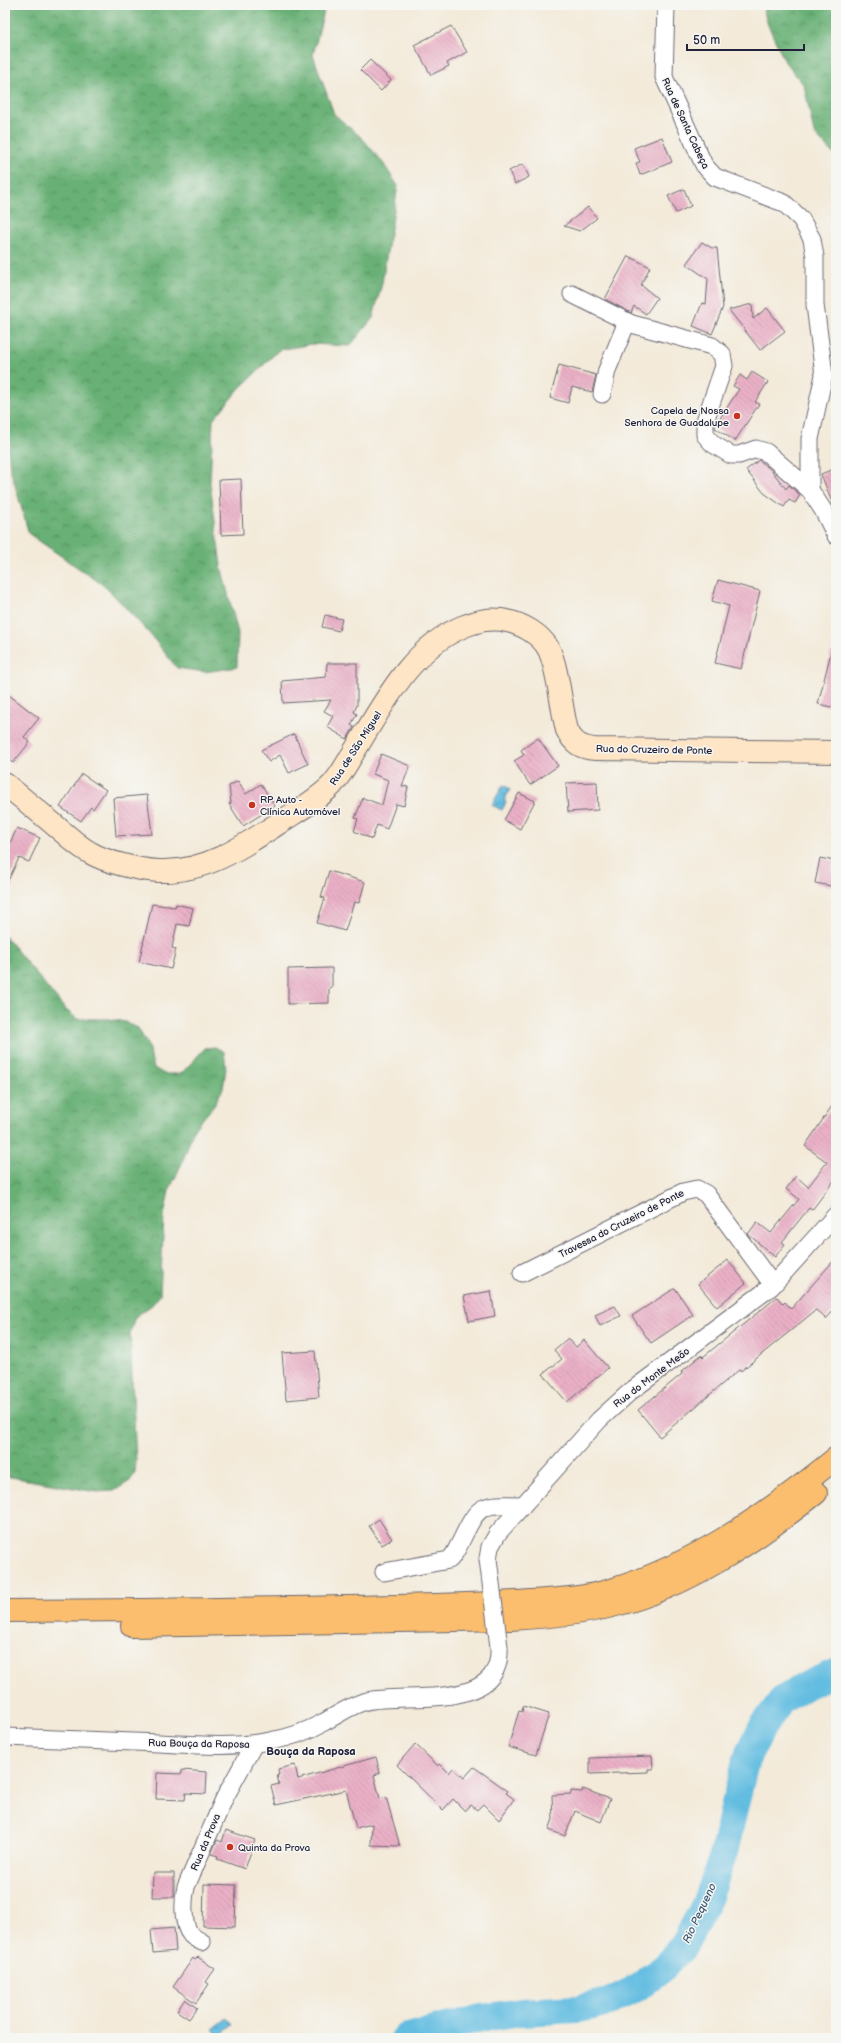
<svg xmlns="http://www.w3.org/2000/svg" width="841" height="2043" font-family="'Balsamiq Sans',sans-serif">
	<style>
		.forest { fill: url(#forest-crowns); stroke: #456958 }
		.water { fill: url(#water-waves); stroke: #43708e }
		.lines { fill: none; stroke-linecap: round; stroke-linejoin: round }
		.river { stroke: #64bde1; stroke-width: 28 }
		.building { fill: url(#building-back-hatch) }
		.street-casing { stroke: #6b6872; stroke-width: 19 }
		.secondary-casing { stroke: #6b6872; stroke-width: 24 }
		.highway-casing { stroke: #6b6872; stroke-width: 24 }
		.street { stroke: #fff; stroke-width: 17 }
		.secondary { stroke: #fde5c5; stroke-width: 22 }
		.highway { stroke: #fabe6e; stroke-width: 22 }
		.street-bridge-casing { stroke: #6b6872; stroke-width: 19; stroke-linecap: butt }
		.street-bridge { stroke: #fff; stroke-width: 17 }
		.poi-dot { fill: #c8321e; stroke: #f6f6f2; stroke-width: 1.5 }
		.labels { text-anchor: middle; stroke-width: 3; stroke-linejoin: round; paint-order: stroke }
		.street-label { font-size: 10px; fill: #22223b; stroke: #f6f6f2 }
		.poi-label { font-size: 10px; fill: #22223b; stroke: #f6f6f2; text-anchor: start }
		.neighbourhood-label { font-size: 11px; font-weight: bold; fill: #22223b; stroke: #f6f6f2 }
		.water-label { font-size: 11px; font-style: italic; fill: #395875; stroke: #f6f6f2 }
	</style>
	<defs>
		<pattern id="forest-crowns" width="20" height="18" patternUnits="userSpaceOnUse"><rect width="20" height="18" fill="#68b075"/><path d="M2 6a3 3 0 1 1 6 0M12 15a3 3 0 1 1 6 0" fill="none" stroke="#558f61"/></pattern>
		<pattern id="water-waves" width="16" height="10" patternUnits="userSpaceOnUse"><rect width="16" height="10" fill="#64bde1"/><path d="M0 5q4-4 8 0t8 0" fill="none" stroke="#5299b8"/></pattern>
		<pattern id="building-back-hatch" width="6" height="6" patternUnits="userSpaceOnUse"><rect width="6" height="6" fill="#eab0c6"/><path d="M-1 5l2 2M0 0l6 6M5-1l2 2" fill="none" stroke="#c897ab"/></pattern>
	</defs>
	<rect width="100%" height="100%" fill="#f6f6f2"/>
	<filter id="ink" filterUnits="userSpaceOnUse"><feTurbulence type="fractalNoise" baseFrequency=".025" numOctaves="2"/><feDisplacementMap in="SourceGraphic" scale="8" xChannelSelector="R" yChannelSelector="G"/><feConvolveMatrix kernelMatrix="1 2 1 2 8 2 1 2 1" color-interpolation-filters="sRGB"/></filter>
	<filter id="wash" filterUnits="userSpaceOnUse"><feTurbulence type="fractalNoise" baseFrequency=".012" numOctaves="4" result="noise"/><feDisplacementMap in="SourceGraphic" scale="16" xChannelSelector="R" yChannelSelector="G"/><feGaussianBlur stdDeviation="0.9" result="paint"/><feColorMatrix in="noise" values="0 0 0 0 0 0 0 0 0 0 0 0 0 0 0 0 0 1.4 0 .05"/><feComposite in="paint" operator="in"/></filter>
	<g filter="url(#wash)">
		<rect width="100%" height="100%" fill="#f3ead9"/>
		<g class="forest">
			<path d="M 5,5 L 327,5 L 325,7 L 313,55 L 334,114 L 363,139 L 383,163 L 398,186 L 382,283 L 373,318 L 350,346 L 312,344 L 279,350 L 239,389 L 213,420 L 210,483 L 221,566 L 238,633 L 237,667 L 205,672 L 177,668 L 149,633 L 106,587 L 29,534 L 10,468 L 5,427 Z"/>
			<path d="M 762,5 L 836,5 L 836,155 L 833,154 L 814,133 L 804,85 L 785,62 L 768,25 Z"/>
			<path d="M 5,936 L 65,1009 L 77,1019 L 110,1019 L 125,1022 L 138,1028 L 148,1046 L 154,1068 L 164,1074 L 181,1074 L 205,1048 L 215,1047 L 224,1052 L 226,1068 L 223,1089 L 212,1108 L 194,1129 L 182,1163 L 169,1191 L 164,1216 L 160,1295 L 152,1305 L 135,1317 L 130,1333 L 136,1461 L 135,1473 L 130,1481 L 114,1491 L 96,1492 L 5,1476 Z"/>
		</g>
		<g class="water">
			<path d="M 503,785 L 510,789 L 504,801 L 506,802 L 502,810 L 492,805 Z"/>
			<path d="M 227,2018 L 233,2025 L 219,2036 L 213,2029 Z"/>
		</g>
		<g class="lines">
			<path class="river" d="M 404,2038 L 481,2018 L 521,2012 L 578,2009 L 609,2002 L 637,1988 L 660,1971 L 683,1947 L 708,1899 L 724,1852 L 745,1762 L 763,1726 L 782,1700 L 807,1685 L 836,1672"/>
		</g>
		<g id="blocks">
			<g class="building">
				<path d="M 451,26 L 467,52 L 447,63 L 449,66 L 431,75 L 414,45 Z"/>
				<path d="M 370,60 L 391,80 L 381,91 L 360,70 Z"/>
				<path d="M 662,137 L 672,162 L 640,175 L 636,163 L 640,162 L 634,148 Z"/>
				<path d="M 523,164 L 529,177 L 515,184 L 509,171 Z"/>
				<path d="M 684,189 L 691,206 L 676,213 L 668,196 Z"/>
				<path d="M 588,207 L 597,218 L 580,231 L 564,226 Z"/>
				<path d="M 702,242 L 712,248 L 717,248 L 723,307 L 712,334 L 693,326 L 702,303 L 706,304 L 708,279 L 686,264 Z"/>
				<path d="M 628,256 L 650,267 L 641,285 L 657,298 L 646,314 L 634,306 L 631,313 L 605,299 Z"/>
				<path d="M 752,304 L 753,319 L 767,308 L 785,331 L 760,350 L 729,310 Z"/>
				<path d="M 559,365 L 596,375 L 592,392 L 572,387 L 568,403 L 550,398 Z"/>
				<path d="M 752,372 L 768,382 L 755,402 L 759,404 L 735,441 L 715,428 L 715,426 L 739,389 L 733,386 L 740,375 L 747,380 Z"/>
				<path d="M 759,460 L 772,471 L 786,489 L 789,485 L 800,495 L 795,503 L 789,500 L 784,507 L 764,493 L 746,470 Z"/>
				<path d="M 836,468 L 836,509 L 835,510 L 821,474 Z"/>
				<path d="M 241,479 L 243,534 L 221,535 L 219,480 Z"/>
				<path d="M 718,580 L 760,591 L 741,669 L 715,663 L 729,606 L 712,601 Z"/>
				<path d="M 325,615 L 342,619 L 339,631 L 322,627 Z"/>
				<path d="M 831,652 L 836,652 L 836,708 L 818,704 Z"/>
				<path d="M 327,663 L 357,663 L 357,705 L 354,712 L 357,714 L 351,725 L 354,727 L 347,739 L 327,727 L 333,716 L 324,711 L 331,700 L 283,703 L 282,681 L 326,677 Z"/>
				<path d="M 5,692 L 39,718 L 24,737 L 30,742 L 13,763 L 5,757 Z"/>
				<path d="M 294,734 L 308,764 L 289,773 L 280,755 L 269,762 L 261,750 Z"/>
				<path d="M 538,738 L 558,766 L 530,785 L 514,761 L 524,755 L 521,750 Z"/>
				<path d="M 381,754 L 410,766 L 402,786 L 408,787 L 404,806 L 396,804 L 387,829 L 377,825 L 372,839 L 354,831 L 358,819 L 355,818 L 363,798 L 382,805 L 388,780 L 373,774 Z"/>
				<path d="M 82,774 L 106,790 L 93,809 L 91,807 L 81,821 L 60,807 Z"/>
				<path d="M 238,781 L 246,794 L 261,784 L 275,806 L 243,826 L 229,804 L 231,803 L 229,786 Z"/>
				<path d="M 597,782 L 598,810 L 568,812 L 566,783 Z"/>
				<path d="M 519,793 L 535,801 L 520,829 L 504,820 Z"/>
				<path d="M 147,795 L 152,834 L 116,836 L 113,798 Z"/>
				<path d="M 17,828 L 40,838 L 29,862 L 19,858 L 5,887 L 5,854 Z"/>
				<path d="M 820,858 L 834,861 L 832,872 L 836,873 L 836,887 L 815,883 Z"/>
				<path d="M 329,871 L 365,882 L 359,903 L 354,902 L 345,931 L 317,923 L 325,898 L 321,897 Z"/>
				<path d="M 152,904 L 175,907 L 176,904 L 193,908 L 189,926 L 177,924 L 172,948 L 176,949 L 171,969 L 139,962 Z"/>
				<path d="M 332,968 L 332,987 L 329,988 L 329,1003 L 288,1004 L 288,969 Z"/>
				<path d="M 836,1100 L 836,1178 L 812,1210 L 809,1208 L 782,1242 L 785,1244 L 775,1257 L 748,1234 L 757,1222 L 771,1233 L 799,1199 L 786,1189 L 796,1176 L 808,1187 L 827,1162 L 805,1146 Z"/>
				<path d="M 836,1258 L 836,1308 L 826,1319 L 816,1310 L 741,1371 L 740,1369 L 660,1437 L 638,1410 L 682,1374 L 681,1372 L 701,1355 L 703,1357 L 777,1297 L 783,1304 L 785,1302 L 791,1309 Z"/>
				<path d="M 728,1260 L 746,1283 L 717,1307 L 698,1284 Z"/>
				<path d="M 675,1288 L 693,1315 L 651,1343 L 632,1316 Z"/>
				<path d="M 491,1291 L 495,1316 L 469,1321 L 464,1296 Z"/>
				<path d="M 615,1306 L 621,1316 L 600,1326 L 595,1315 Z"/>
				<path d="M 568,1338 L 576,1347 L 584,1340 L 608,1368 L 567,1402 L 543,1374 L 562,1359 L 554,1350 Z"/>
				<path d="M 315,1351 L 319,1397 L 286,1400 L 282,1353 Z"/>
				<path d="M 379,1519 L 392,1539 L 382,1545 L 369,1526 Z"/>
				<path d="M 523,1706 L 549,1714 L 536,1755 L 508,1747 L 519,1711 L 522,1712 Z"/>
				<path d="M 415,1744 L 438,1766 L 440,1764 L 449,1773 L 453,1768 L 464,1778 L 474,1767 L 508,1791 L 506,1793 L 514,1799 L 499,1820 L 483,1804 L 477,1810 L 471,1805 L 465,1811 L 453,1799 L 443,1810 L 397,1765 Z"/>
				<path d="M 652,1756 L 653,1769 L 648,1769 L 648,1772 L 590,1774 L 590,1758 Z"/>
				<path d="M 376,1757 L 380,1773 L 374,1775 L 380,1799 L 386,1797 L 400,1846 L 371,1845 L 372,1824 L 356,1828 L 346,1790 L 276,1805 L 271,1786 L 279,1784 L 277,1775 L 279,1775 L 278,1769 L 295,1765 L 298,1779 Z"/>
				<path d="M 182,1770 L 207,1772 L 206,1794 L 186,1793 L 185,1800 L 156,1799 L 157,1773 L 182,1774 Z"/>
				<path d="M 583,1789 L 610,1799 L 601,1822 L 575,1811 L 565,1836 L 549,1830 L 553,1819 L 552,1795 L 571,1794 L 571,1791 L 582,1792 Z"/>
				<path d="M 226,1830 L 255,1840 L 245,1869 L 217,1859 L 218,1856 L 211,1854 L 217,1840 L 222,1842 Z"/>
				<path d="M 153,1873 L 174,1873 L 174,1897 L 152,1897 Z"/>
				<path d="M 204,1884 L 236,1885 L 235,1927 L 203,1926 Z"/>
				<path d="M 174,1928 L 176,1951 L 153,1953 L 151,1930 Z"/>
				<path d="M 198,1957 L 215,1969 L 206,1982 L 209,1984 L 196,2003 L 173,1987 L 193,1958 L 195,1960 Z"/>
				<path d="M 185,1999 L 197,2008 L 189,2019 L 177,2011 Z"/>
			</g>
		</g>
	</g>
	<g filter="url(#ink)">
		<use href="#blocks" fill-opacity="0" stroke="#6b6872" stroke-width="1"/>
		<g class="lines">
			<g class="street-casing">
				<g id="street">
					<path d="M 666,5 L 664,77 L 704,165 L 715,177 L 784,203 L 801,219 L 812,239 L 815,257 L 815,305 L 824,375 L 810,439 L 810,490"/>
					<path d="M 572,294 L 632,324 L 712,346 L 722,354 L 724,366 L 705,421 L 705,435 L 713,444 L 731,455 L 739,455 L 756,449 L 766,452 L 810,490 L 823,510 L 836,536"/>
					<path d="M 602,394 L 607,370 L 627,322"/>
					<path d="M 522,1273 L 683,1192 L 697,1189 L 706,1194 L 773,1285"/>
					<path d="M 488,1559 L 490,1547 L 498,1533 L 599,1420 L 631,1391 L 771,1287 L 836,1215"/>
					<path d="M 384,1572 L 449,1560 C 455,1555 457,1548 461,1541 C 479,1503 481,1504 523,1505"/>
					<path d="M 5,1737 C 56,1739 108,1741 159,1743 C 196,1745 234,1748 270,1741 C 289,1738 308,1731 324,1722 C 338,1715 352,1704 367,1701 C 406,1692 503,1713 499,1647"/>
					<path d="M 202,1942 C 198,1940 194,1938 191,1935 C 182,1925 183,1900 186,1887 L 224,1799 L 254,1744"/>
				</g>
			</g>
			<g class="secondary-casing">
				<path id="secondary" d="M 5,784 C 23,799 41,813 58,828 C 68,836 78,846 89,852 C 105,862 139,870 159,871 C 207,873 247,844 285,819 C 301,809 318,799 332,785 C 341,775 348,762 355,750 C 383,705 410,649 462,627 C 477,621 491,617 507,621 C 522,624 540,634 548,648 C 558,666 561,708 567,730 C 573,743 581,748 595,749 L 836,752"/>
			</g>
			<g class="highway-casing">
				<g id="highway">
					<path d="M 5,1611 C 136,1610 267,1609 398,1606 C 438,1605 477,1604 516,1602 C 548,1600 581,1599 611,1590 C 696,1564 768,1513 836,1458"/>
					<path d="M 132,1626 L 511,1619 C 547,1617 582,1614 616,1605 C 688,1587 758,1539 816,1493"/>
				</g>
			</g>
			<use href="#street" class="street"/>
			<use href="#secondary" class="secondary"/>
			<use href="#highway" class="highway"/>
			<g class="street-bridge-casing">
				<path id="street-bridge" d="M 488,1559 L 499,1647"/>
			</g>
			<use href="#street-bridge" class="street-bridge"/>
		</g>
	</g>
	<g class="poi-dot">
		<circle cx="737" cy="416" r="4"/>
		<circle cx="252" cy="805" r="4"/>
		<circle cx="230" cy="1847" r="4"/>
	</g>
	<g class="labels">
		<g class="street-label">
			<text transform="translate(686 123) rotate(65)" y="4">Rua de Santa Cabeça</text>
			<text transform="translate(355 748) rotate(-57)" y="4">Rua de São Miguel</text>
			<text transform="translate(654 749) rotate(1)" y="4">Rua do Cruzeiro de Ponte</text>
			<text transform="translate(621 1223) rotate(-27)" y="4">Travessa do Cruzeiro de Ponte</text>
			<text transform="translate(651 1377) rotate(-37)" y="4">Rua do Monte Meão</text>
			<text transform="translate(199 1743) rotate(1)" y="4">Rua Bouça da Raposa</text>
			<text transform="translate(205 1842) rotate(-67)" y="4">Rua da Prova</text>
		</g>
		<g class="poi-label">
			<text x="729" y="414" text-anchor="end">Capela de Nossa<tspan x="729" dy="12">Senhora de Guadalupe</tspan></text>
			<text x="260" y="803">RP Auto -<tspan x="260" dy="12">Clínica Automóvel</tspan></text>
			<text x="238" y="1851">Quinta da Prova</text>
		</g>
		<g class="neighbourhood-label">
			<text x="311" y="1755">Bouça da Raposa</text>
		</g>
		<g class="water-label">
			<text transform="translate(699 1913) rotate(-65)" y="4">Rio Pequeno</text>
		</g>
	</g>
	<rect width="841" height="2043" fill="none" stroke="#f6f6f2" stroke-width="20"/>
	<path d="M687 44v6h117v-6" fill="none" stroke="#22223b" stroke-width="2"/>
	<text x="693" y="44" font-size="12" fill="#22223b" stroke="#f6f6f2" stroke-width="3" paint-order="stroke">50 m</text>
</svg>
